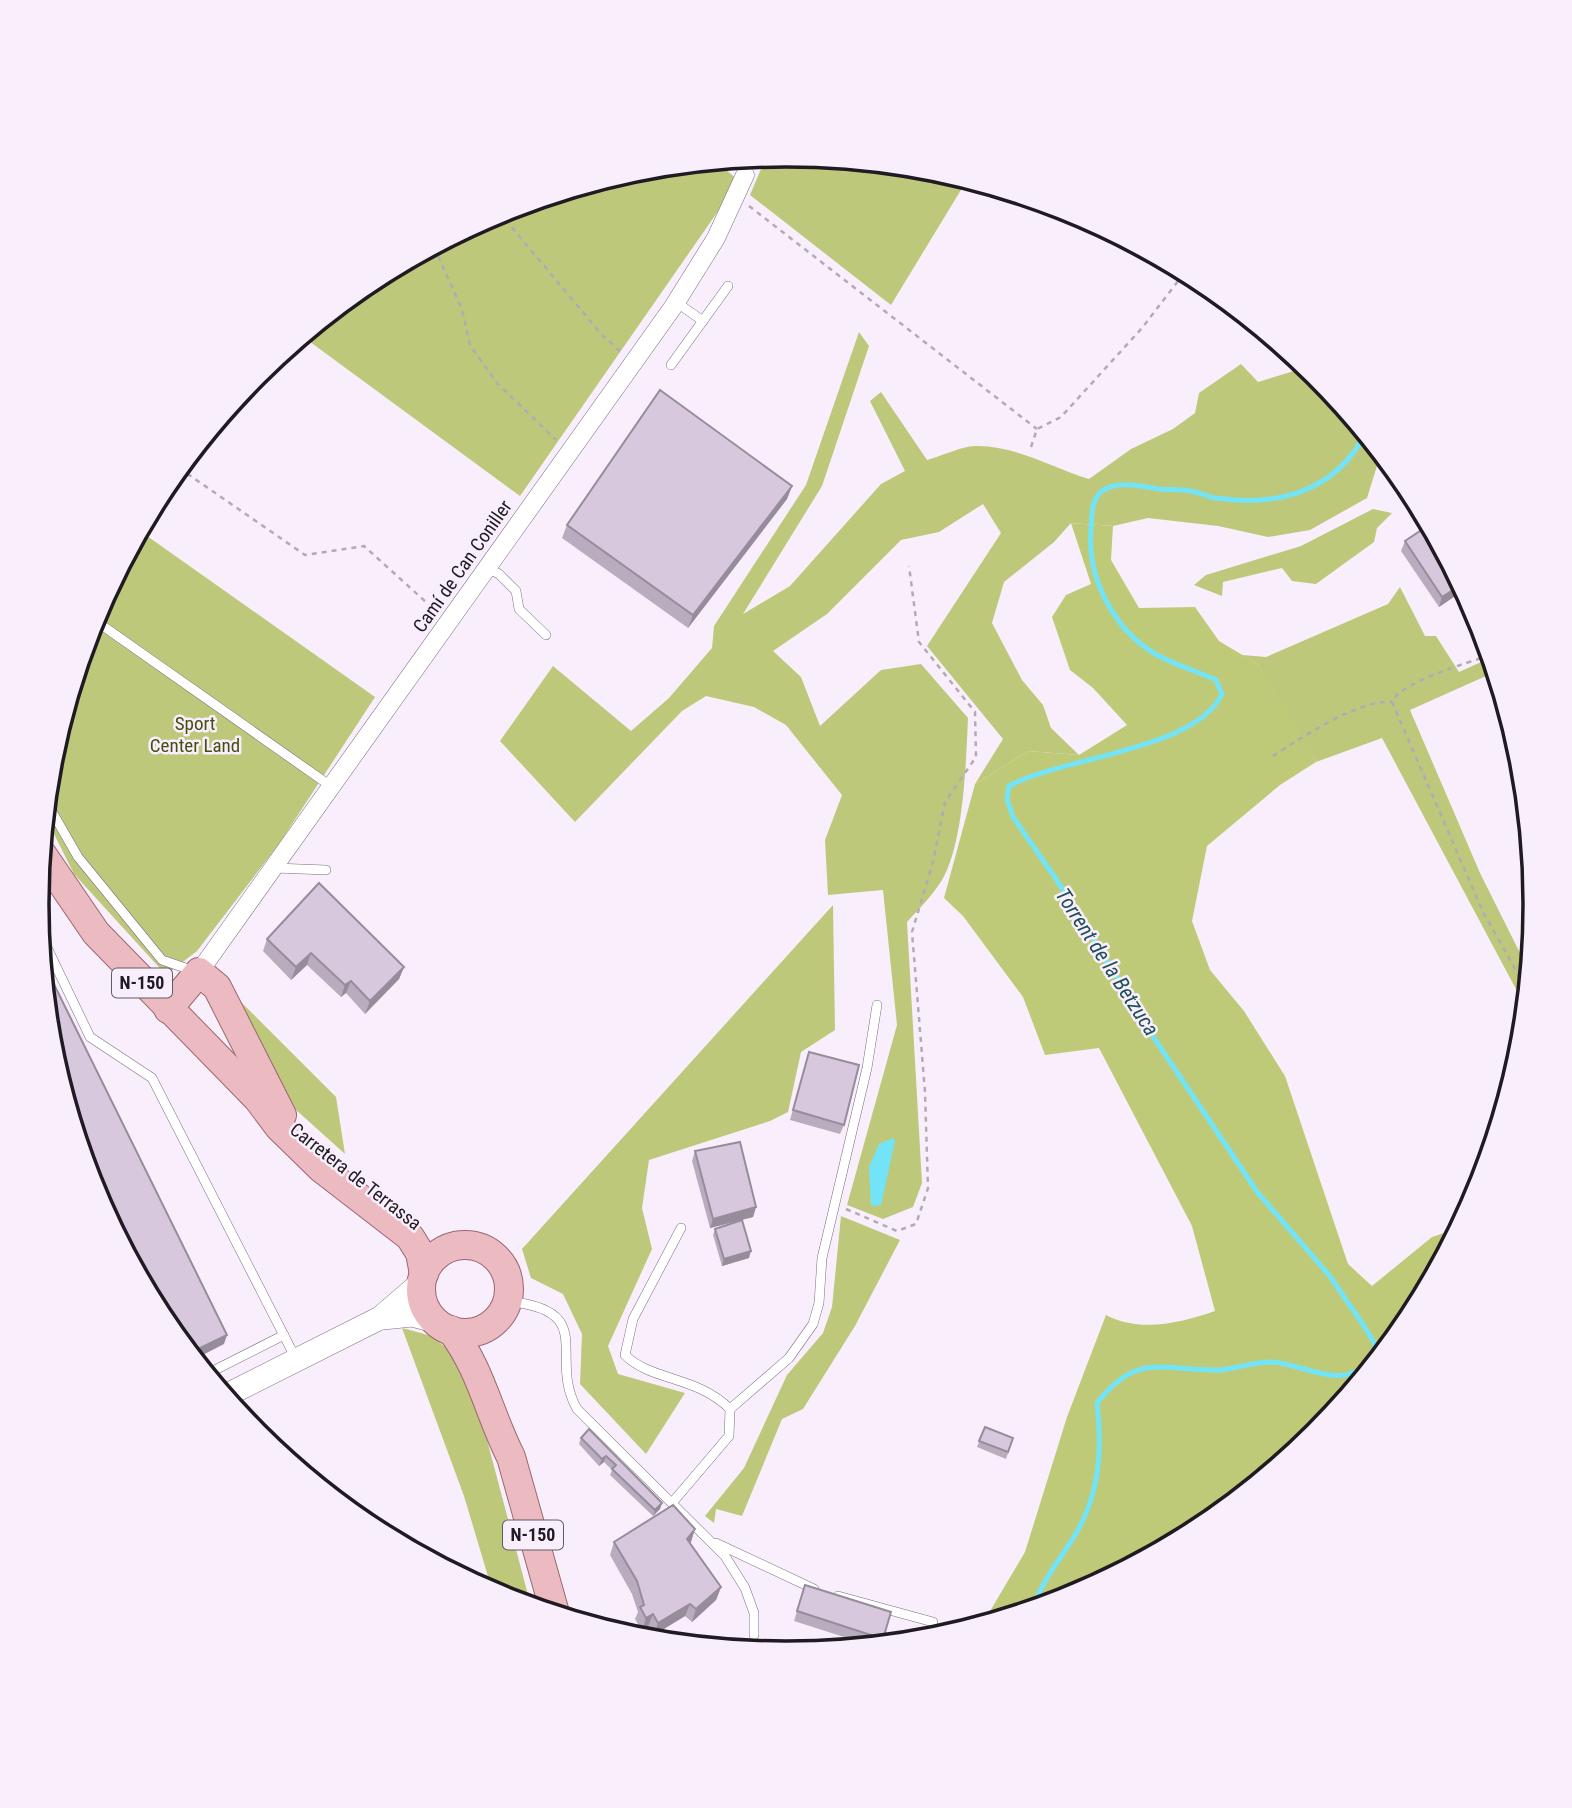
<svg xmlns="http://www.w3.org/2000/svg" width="1572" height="1808" font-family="'Roboto Condensed',sans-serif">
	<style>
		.green { fill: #bdc87b }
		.forest { fill: #bfca78 }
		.water { fill: #73e4f7 }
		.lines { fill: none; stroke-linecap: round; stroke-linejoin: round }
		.stream { stroke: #73e4f7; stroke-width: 5 }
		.service-casing { stroke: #7b6d81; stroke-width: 10 }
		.minor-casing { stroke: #7b6d81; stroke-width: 19 }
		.tertiary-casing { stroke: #7b6d81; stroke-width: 24 }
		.primary-casing { stroke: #9c666f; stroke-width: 30 }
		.path { stroke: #b3aab5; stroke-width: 2.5; stroke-dasharray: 5 5; stroke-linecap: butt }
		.service { stroke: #fff; stroke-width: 9 }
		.minor { stroke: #fff; stroke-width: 18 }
		.tertiary { stroke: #fff; stroke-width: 23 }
		.primary { stroke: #ecbbc2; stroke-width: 28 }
		.wall { fill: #baacbf }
		.shaded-wall { fill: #978c9b }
		.building { fill: #d8c8de; stroke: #978c9b; stroke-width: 2 }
		.labels { text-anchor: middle; stroke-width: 5; stroke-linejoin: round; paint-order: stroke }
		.shield { fill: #f9effc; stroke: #615b63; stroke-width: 2 }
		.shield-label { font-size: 18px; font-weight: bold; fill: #201b22 }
		.street-label { font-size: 19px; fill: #201b22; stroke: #f9effc }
		.park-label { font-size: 19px; fill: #474d0f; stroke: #f9effc }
		.water-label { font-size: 21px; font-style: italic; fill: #1c4f57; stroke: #f9effc }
		.rim { fill: none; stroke: #201b22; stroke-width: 3.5 }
	</style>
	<rect width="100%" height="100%" fill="#f9effc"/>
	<g class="green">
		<path d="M 786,155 L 933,169 L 967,180 L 891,305 L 750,195 L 766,157 Z"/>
		<path d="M 717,162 L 739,181 L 520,496 L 302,336 L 370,281 L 500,212 L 640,169 Z"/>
		<path d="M 859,332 L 869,346 L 822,486 L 743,614 L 790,586 L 881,484 L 905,471 L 870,401 L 881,392 L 927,460 C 942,456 960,447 974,446 C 1012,444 1053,468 1089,479 L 1131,449 L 1173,429 L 1195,413 L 1199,393 L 1241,364 L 1258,382 L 1307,367 L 1398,475 L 1388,474 L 1377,466 L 1367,498 L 1310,530 L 1268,537 L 1218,526 L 1148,518 L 1113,526 L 1071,523 L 1054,542 L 1004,582 L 992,623 L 1022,680 L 1043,705 L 1051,728 L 1079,755 L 1028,751 L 975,784 L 1003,739 L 927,646 L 1001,533 L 983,504 L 939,532 L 901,540 L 827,614 L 773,651 L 801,677 L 820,726 L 881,670 L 921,664 L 968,718 C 966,761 964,843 942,880 C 933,895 919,909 907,922 L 922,1183 L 913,1207 L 883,1219 L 847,1205 L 897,1025 L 883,890 L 828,895 L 825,840 L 842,795 L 786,725 L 754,707 L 706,696 L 682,711 L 575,822 L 500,741 L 553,666 L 631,731 L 669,698 L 712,648 L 714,626 L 806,485 Z"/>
		<path d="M 1373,509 L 1392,513 L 1377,528 L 1374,542 L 1316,584 L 1292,581 L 1282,568 L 1223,582 L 1222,596 L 1194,585 L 1206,575 L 1301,546 Z"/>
		<path d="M 140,531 L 375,697 L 279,844 L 197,951 L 166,975 L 74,874 L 45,816 L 51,757 L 94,617 Z"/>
		<path d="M 1400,587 L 1425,636 L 1436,636 L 1459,672 L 1490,658 L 1495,672 L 1410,710 L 1480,873 L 1529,971 L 1525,1006 L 1382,738 L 1316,762 L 1259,665 L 1242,655 L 1266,657 L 1388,604 Z"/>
		<path d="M 833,905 L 835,1030 L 801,1052 L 788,1112 L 770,1121 L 649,1160 L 642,1208 L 652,1249 L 608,1346 L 618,1374 L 685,1393 L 646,1454 L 580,1384 L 582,1334 L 563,1294 L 531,1278 L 522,1249 Z"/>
		<path d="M 236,997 L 336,1097 L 345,1154 L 294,1108 Z"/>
		<path d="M 841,1216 L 900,1240 L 855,1326 L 803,1409 L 782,1419 L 742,1516 L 716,1509 L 714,1523 L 705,1516 L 744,1468 L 787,1375 L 823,1333 L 832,1307 Z"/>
		<path d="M 402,1328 L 432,1336 L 452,1353 L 478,1406 L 531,1606 L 493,1593 L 464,1496 Z"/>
	</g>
	<path class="forest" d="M 1071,523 L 1113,526 L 1111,560 L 1139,608 L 1195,607 L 1219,641 L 1259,665 L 1285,705 L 1316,762 L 1280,785 L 1207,846 L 1192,921 L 1210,970 L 1244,1011 L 1285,1076 L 1348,1264 L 1372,1286 L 1432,1237 L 1444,1233 L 1432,1278 L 1409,1321 L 1316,1434 L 1202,1527 L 1072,1596 L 983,1623 L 1025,1552 L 1067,1417 L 1106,1315 C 1140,1333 1180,1323 1215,1311 L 1192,1226 L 1099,1048 L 1045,1055 L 1023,997 L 963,916 L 944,898 L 975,784 L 1028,751 L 1079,755 L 1127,725 L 1093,688 L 1070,670 L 1052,617 L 1066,595 L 1091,584 Z"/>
	<path class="water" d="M 893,1138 L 895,1141 L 881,1205 L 871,1206 L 869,1167 L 879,1144 Z"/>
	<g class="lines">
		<path class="stream" d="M 1033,1608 C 1041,1584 1056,1564 1070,1543 C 1099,1500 1103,1453 1097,1403 C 1138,1351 1162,1371 1219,1370 C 1237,1369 1255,1361 1273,1362 C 1311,1366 1341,1392 1374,1359 L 1375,1344 L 1362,1323 L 1329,1275 L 1258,1193 L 1154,1038 L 1058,882 L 1013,817 L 1007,799 L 1009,786 C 1063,757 1196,750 1222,694 L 1216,680 C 1197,671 1175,665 1157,655 C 1115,631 1087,579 1091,531 C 1092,519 1090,500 1102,491 C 1117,480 1142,486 1159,489 C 1169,490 1180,489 1190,491 C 1199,492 1207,497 1216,498 C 1277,507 1335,492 1365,434"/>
		<g class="service-casing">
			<g id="service">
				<path d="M 676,302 L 703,321"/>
				<path d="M 671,365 L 728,286"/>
				<path d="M 486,567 L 499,574 L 516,591 L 519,609 L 546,635"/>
				<path d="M 93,619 L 332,787"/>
				<path d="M 47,803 L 78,857 L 162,960 L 194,971"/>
				<path d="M 275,868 L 326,870"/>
				<path d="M 40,933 L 90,1037 L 152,1078 L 296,1359"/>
				<path d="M 507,1301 C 600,1311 547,1356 577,1409 L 725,1556 L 745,1588 L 754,1613 L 754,1635"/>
				<path d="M 207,1374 L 284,1335"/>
				<path d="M 730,1409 L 789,1358 L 813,1324 L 819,1303 L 822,1258 L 867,1068 L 877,1005"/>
				<path d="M 672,1503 L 729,1436 L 730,1409 C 697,1376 651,1381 625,1355 L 633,1319 L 681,1228"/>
				<path d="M 716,1543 L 814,1589"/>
				<path d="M 838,1596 L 933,1622"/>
			</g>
		</g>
		<g class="minor-casing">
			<path id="minor" d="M 199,972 L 673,307 L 716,238 L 745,175"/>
		</g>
		<g class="tertiary-casing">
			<g id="tertiary">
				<path d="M 383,1318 L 412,1315 L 436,1321"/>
				<path d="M 225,1396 L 380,1318 L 422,1282"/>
			</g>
		</g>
		<g class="primary-casing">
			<g id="primary">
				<path d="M 42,854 L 96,933 L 258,1099 L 279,1127 L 322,1169 L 410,1237 L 420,1253 L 424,1274"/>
				<path d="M 168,1009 L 199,972 L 217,987 L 282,1115"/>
				<circle cx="465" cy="1289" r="44"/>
				<path d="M 451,1330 C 481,1369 489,1414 511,1457 L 555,1613"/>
			</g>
		</g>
		<g class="path">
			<path d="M 726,161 L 733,166"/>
			<path d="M 749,206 L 1037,429"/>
			<path d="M 499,212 L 602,335 L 620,351"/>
			<path d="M 434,247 L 462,309 L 470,345 L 497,383 L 556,440"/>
			<path d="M 1031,447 L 1037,429 L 1061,417 L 1142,328 L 1185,272"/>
			<path d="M 179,468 L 305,555 L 364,546 L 437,612"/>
			<path d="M 1490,655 C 1468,663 1400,682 1392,702 L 1483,912 L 1527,990"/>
			<path d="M 1273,756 C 1301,738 1359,699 1392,702"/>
			<path d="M 846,1209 L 897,1231 L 916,1224 L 928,1188 L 925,1092 L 912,932 L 933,862 L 945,802 L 976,757 L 975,712 L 919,642 L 909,566"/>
			<path d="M 1443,1257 L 1456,1220 L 1473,1200"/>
		</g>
		<use href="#service" class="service"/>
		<use href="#minor" class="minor"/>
		<use href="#tertiary" class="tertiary"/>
		<use href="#primary" class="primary"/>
	</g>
	<g class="wall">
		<path d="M 792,486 L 787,499 L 688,628 L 562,538 L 567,525 Z"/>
		<path d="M 1429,525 L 1463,588 L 1461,592 L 1439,607 L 1401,551 L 1405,541 Z"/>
		<path d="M 267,939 L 404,967 L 399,979 L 365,1014 L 346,993 L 341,997 L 307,965 L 291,980 L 263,951 Z"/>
		<path d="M 809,1052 L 844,1125 L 840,1134 L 790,1120 Z"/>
		<path d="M 695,1151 L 756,1207 L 753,1217 L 710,1228 L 692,1161 Z"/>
		<path d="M 715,1229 L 749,1258 L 722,1266 L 713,1235 Z"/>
		<path d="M 985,1427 L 1013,1438 L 1006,1459 L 977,1447 Z"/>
		<path d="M 589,1429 L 662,1503 L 660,1509 L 653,1516 L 610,1475 L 612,1470 L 604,1462 L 599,1466 L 579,1444 L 581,1438 Z"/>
		<path d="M 695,1529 L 690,1543 L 721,1587 L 716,1600 L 692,1622 L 685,1616 L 654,1635 L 648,1627 L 642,1631 L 635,1619 L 638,1612 L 632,1594 L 610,1555 L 614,1542 Z"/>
		<path d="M 805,1585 L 891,1612 L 881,1644 L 869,1645 L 794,1621 Z"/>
	</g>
	<g class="shaded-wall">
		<path d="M 792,486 L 787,499 L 688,628 L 693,615 Z"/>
		<path d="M 1461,585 L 1463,588 L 1461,592 L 1439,607 L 1442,597 Z"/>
		<path d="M 311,953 L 307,965 L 291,980 L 296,967 Z"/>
		<path d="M 404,967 L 399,979 L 365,1014 L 370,1001 Z"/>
		<path d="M 351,981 L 346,993 L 341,997 L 345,985 Z"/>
		<path d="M 756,1207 L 753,1217 L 710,1228 L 713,1219 Z"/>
		<path d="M 751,1251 L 749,1258 L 722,1266 L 724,1259 Z"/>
		<path d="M 227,1335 L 224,1344 L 195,1359 L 190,1353 Z"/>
		<path d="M 606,1456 L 604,1462 L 599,1466 L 602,1459 Z"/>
		<path d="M 662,1503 L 660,1509 L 653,1516 L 655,1510 Z"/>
		<path d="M 695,1529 L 691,1542 L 682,1551 L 687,1539 Z"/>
		<path d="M 721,1587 L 716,1600 L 692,1622 L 696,1609 Z"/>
		<path d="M 690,1604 L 685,1616 L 654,1635 L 658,1623 Z"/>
		<path d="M 653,1614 L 648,1627 L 642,1631 L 646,1618 Z"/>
	</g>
	<g class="building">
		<path d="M 660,390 L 792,486 L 693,615 L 567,525 Z"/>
		<path d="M 1429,525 L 1461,585 L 1442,597 L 1405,541 Z"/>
		<path d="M 319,883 L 404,967 L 370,1001 L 351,981 L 345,985 L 311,953 L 296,967 L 267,939 Z"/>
		<path d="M 42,960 L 227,1335 L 190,1353 L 163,1320 L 94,1190 L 51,1050 Z"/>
		<path d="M 809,1052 L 859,1065 L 844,1125 L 793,1110 Z"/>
		<path d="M 740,1142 L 756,1207 L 713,1219 L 695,1151 Z"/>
		<path d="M 742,1220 L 751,1251 L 724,1259 L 715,1229 Z"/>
		<path d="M 985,1427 L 1013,1438 L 1008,1452 L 979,1441 Z"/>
		<path d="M 589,1429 L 662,1503 L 655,1510 L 612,1469 L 616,1465 L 606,1456 L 602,1459 L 581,1438 Z"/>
		<path d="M 673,1505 L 695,1529 L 687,1539 L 721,1587 L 696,1609 L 690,1604 L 658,1623 L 653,1614 L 646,1618 L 640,1607 L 644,1605 L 637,1581 L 614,1542 Z"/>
		<path d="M 805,1585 L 891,1612 L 883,1639 L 797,1611 Z"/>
	</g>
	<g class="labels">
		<g class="shield">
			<rect x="112" y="968.5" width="60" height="29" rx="5"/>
			<rect x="503" y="1520.5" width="60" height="29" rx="5"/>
		</g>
		<g class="shield-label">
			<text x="142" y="989">N-150</text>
			<text x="533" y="1541">N-150</text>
		</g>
		<g class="street-label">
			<text transform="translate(462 566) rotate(-55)" y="7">Camí de Can Coniller</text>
			<text transform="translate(356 1176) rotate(38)" y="7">Carretera de Terrassa</text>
		</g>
		<g class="park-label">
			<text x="195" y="730">Sport<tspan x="195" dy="22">Center Land</tspan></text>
		</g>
		<g class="water-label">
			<text transform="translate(1107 962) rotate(57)" y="7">Torrent de la Betzuca</text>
		</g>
	</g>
	<path d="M0 0H1572V1808H0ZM49 904a737 737 0 1 1 1474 0a737 737 0 1 1-1474 0Z" fill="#f9effc" fill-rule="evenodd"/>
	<path class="rim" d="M49 904a737 737 0 1 1 1474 0a737 737 0 1 1-1474 0Z"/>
</svg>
